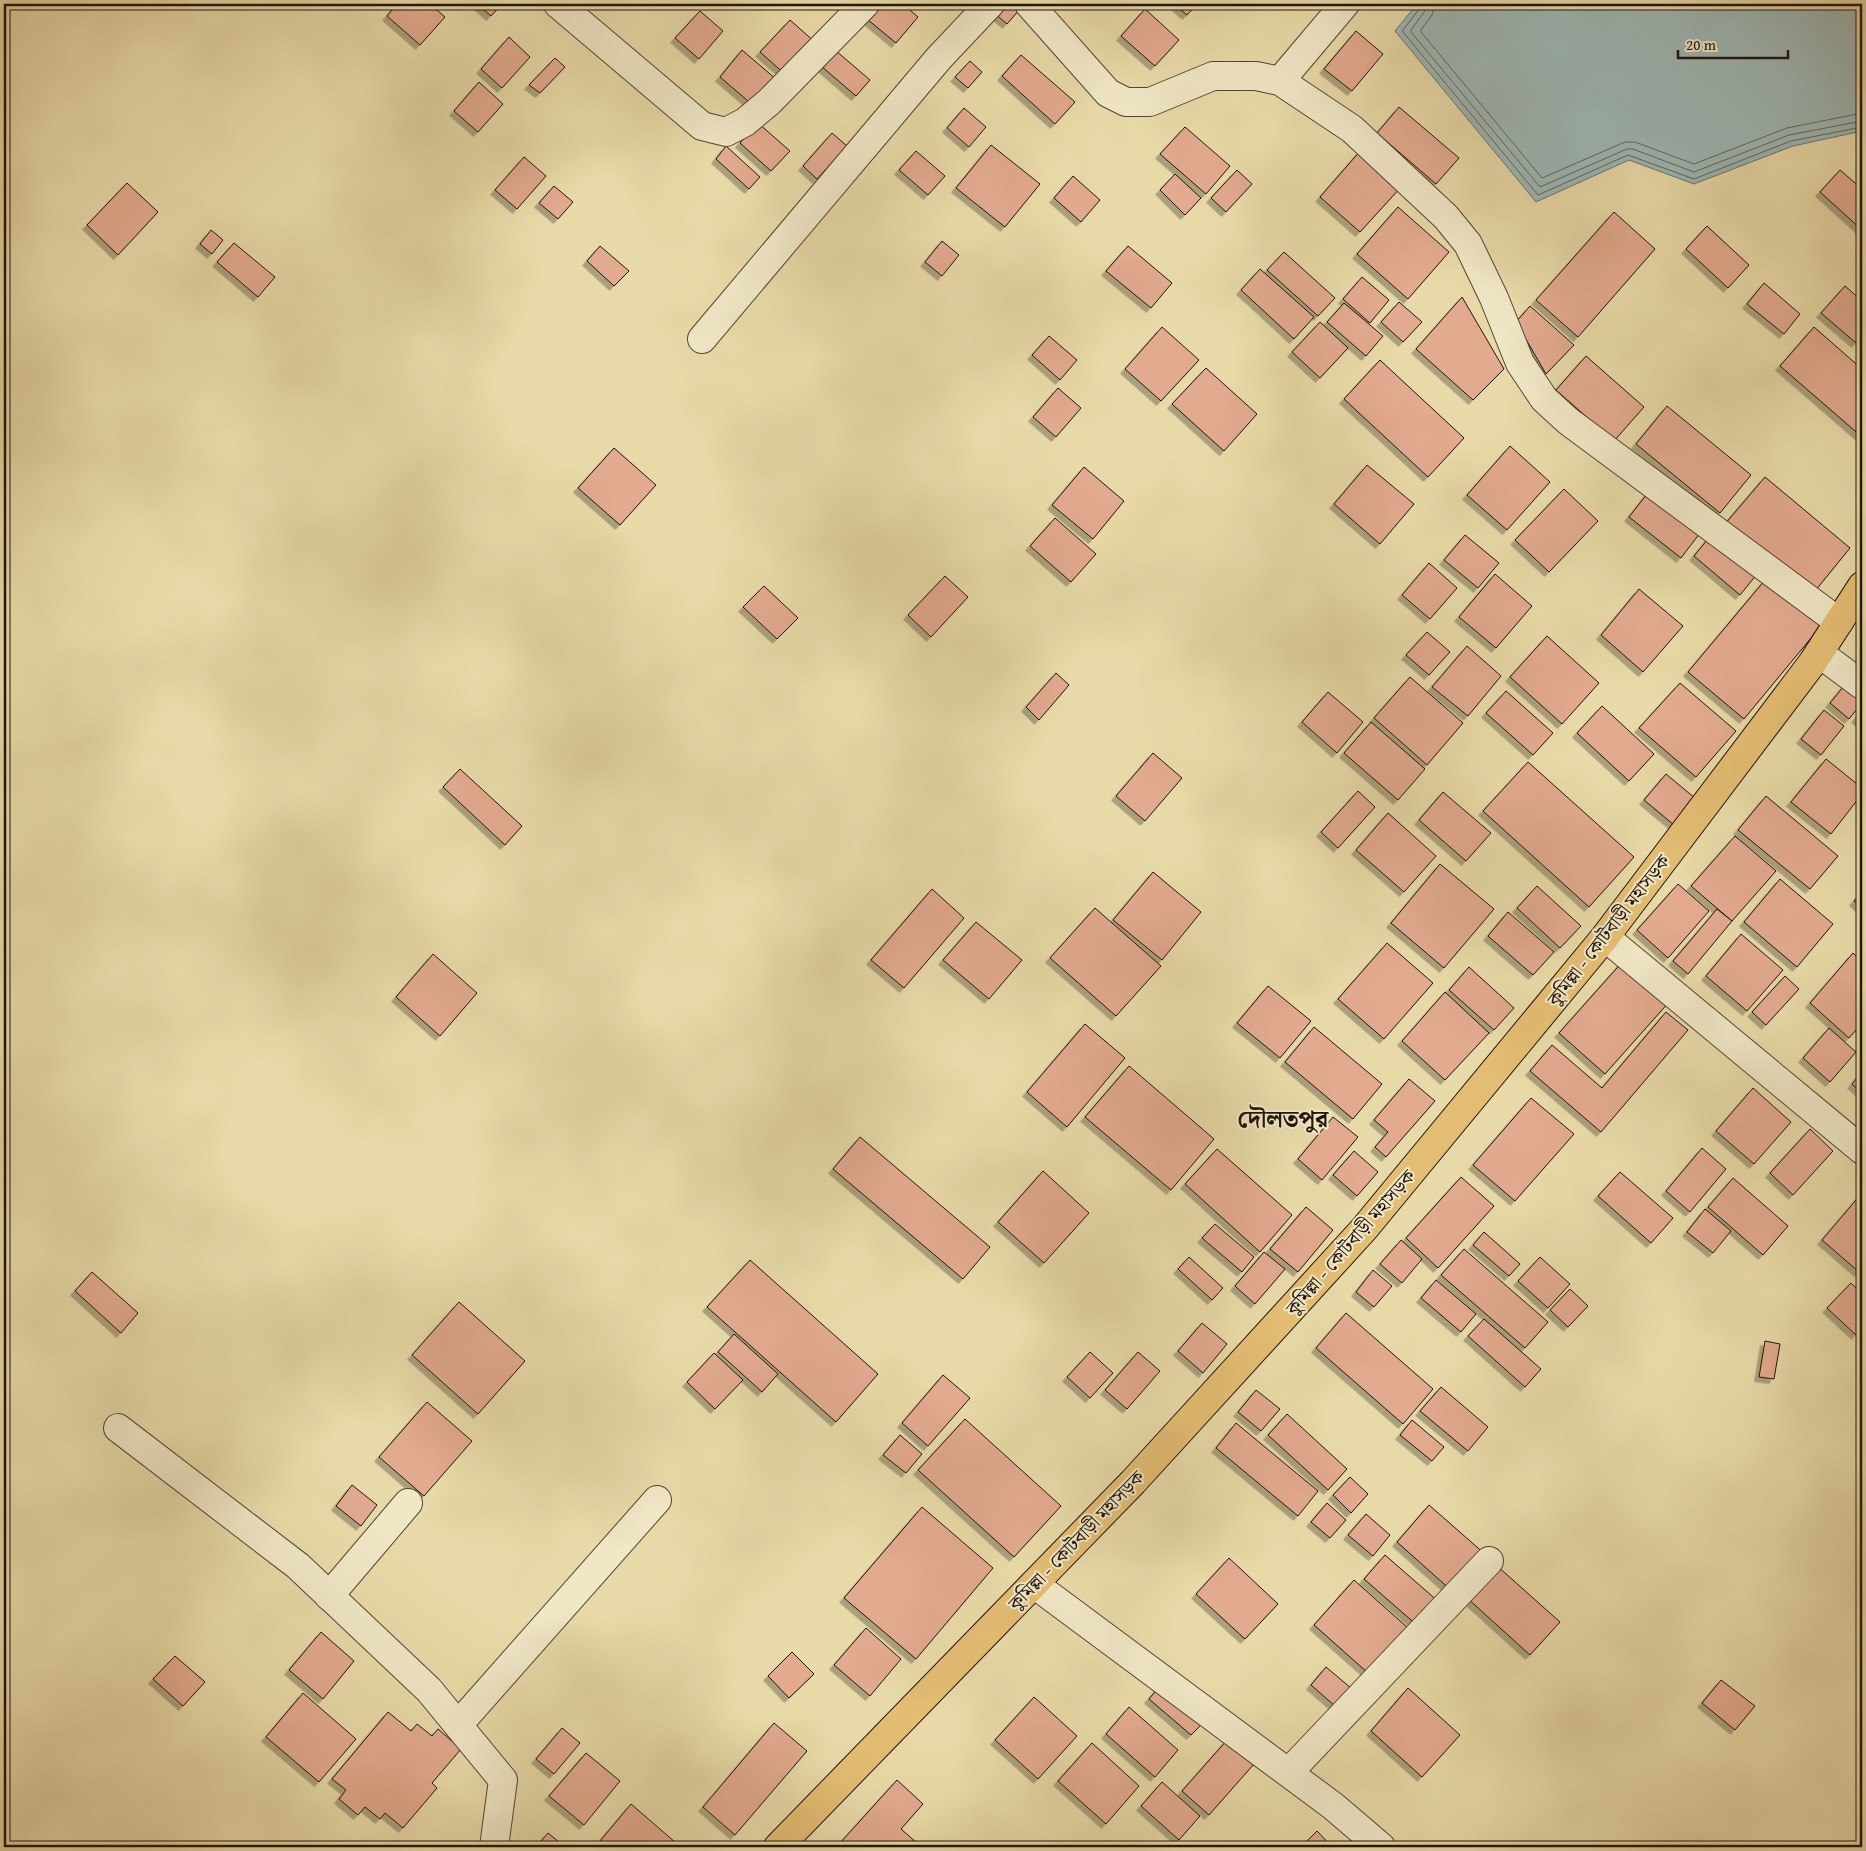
<svg xmlns="http://www.w3.org/2000/svg" width="1866" height="1851" font-family="'Gentium Book Plus','Noto Serif Bengali',serif">
	<style>
		.water { fill: #9eb7b5; stroke: #6c7671 }
		.lines { fill: none; stroke-linecap: round; stroke-linejoin: round }
		.shore { stroke: #606660; stroke-width: 1 }
		.building { fill: #e2aa8f; stroke: #21140b; filter: url(#shadow) }
		.street-casing { stroke: #534632; stroke-width: 30 }
		.primary-casing { stroke: #21140b; stroke-width: 30 }
		.street { stroke: #f0e7c6; stroke-width: 28 }
		.primary { stroke: #e4bd74; stroke-width: 28 }
		.labels { text-anchor: middle; stroke-width: 4; stroke-linejoin: round; paint-order: stroke }
		.street-label { font-size: 19px; fill: #21140b; stroke: #f0e7c6 }
		.district-label { font-size: 24px; font-weight: bold; fill: #21140b; stroke: #f0e7c6 }
	</style>
	<defs>
		<filter id="shadow"><feDropShadow dx="-4.5" dy="4.5" stdDeviation="0" flood-color="#0004"/></filter>
	</defs>
	<rect width="100%" height="100%" fill="#e8daa8"/>
	<filter id="stains"><feTurbulence type="fractalNoise" baseFrequency=".004" numOctaves="4"/><feColorMatrix values="0 0 0 0 .2 0 0 0 0 .09 0 0 0 0 .02 0 0 0 .5 -.17"/></filter>
	<radialGradient id="worn" r=".72"><stop offset=".6" stop-color="#630" stop-opacity="0"/><stop offset="1" stop-color="#630" stop-opacity=".3"/></radialGradient>
	<path class="water" d="M 1417,4 L 1862,4 L 1862,131 L 1793,146 L 1694,184 L 1629,160 L 1536,202 L 1395,31 Z"/>
	<g class="lines">
		<g class="shore">
			<path d="M 1421,4 L 1420,8 L 1403,30 L 1403,32 L 1538,195 L 1628,155 L 1694,179 L 1791,141 L 1862,127"/>
			<path d="M 1427,4 L 1425,11 L 1411,30 L 1411,32 L 1540,187 L 1627,149 L 1633,149 L 1694,172 L 1789,135 L 1862,121"/>
			<path d="M 1435,4 L 1432,15 L 1421,30 L 1421,32 L 1542,178 L 1625,142 L 1635,142 L 1694,164 L 1787,128 L 1862,113"/>
		</g>
	</g>
	<g class="building">
		<path d="M 397,4 L 430,4 L 445,17 L 420,45 L 387,16 Z"/>
		<path d="M 477,4 L 502,4 L 491,16 Z"/>
		<path d="M 879,4 L 903,4 L 918,17 L 896,43 L 867,19 Z"/>
		<path d="M 1000,4 L 1013,4 L 1020,9 L 1007,24 L 993,12 Z"/>
		<path d="M 1174,4 L 1197,4 L 1187,15 Z"/>
		<path d="M 1145,9 L 1179,40 L 1155,66 L 1121,36 Z"/>
		<path d="M 700,11 L 723,31 L 699,59 L 675,38 Z"/>
		<path d="M 790,20 L 816,43 L 787,76 L 760,52 Z"/>
		<path d="M 1356,31 L 1383,54 L 1352,91 L 1324,69 Z"/>
		<path d="M 509,37 L 530,57 L 502,88 L 481,69 Z"/>
		<path d="M 742,50 L 777,80 L 755,107 L 720,77 Z"/>
		<path d="M 835,50 L 870,80 L 856,96 L 821,66 Z"/>
		<path d="M 1021,55 L 1075,102 L 1055,124 L 1002,76 Z"/>
		<path d="M 555,58 L 565,67 L 540,93 L 529,85 Z"/>
		<path d="M 970,61 L 982,72 L 968,88 L 955,77 Z"/>
		<path d="M 479,82 L 503,104 L 478,132 L 454,111 Z"/>
		<path d="M 1399,107 L 1459,158 L 1436,184 L 1377,133 Z"/>
		<path d="M 964,108 L 986,127 L 969,147 L 947,128 Z"/>
		<path d="M 758,123 L 790,151 L 771,171 L 740,143 Z"/>
		<path d="M 1185,127 L 1230,166 L 1206,194 L 1160,154 Z"/>
		<path d="M 832,133 L 847,146 L 817,179 L 803,166 Z"/>
		<path d="M 991,145 L 1040,184 L 1005,227 L 956,188 Z"/>
		<path d="M 726,146 L 760,177 L 749,189 L 716,159 Z"/>
		<path d="M 1361,150 L 1402,186 L 1360,232 L 1320,197 Z"/>
		<path d="M 916,151 L 945,176 L 928,195 L 899,170 Z"/>
		<path d="M 524,157 L 546,176 L 517,209 L 495,190 Z"/>
		<path d="M 1237,170 L 1252,184 L 1226,212 L 1211,198 Z"/>
		<path d="M 1840,170 L 1862,189 L 1862,230 L 1820,192 Z"/>
		<path d="M 1175,174 L 1201,198 L 1185,215 L 1160,190 Z"/>
		<path d="M 1073,176 L 1100,200 L 1081,222 L 1054,198 Z"/>
		<path d="M 127,183 L 158,212 L 118,255 L 87,225 Z"/>
		<path d="M 554,186 L 573,202 L 558,219 L 539,203 Z"/>
		<path d="M 1398,207 L 1449,252 L 1408,299 L 1357,254 Z"/>
		<path d="M 1614,212 L 1655,249 L 1578,337 L 1536,300 Z"/>
		<path d="M 1707,226 L 1749,265 L 1728,288 L 1686,249 Z"/>
		<path d="M 211,230 L 223,240 L 212,254 L 200,244 Z"/>
		<path d="M 942,241 L 959,255 L 942,276 L 925,262 Z"/>
		<path d="M 234,243 L 275,277 L 258,297 L 217,262 Z"/>
		<path d="M 600,246 L 629,271 L 614,286 L 587,261 Z"/>
		<path d="M 1128,246 L 1172,283 L 1151,308 L 1106,271 Z"/>
		<path d="M 1284,252 L 1335,298 L 1318,316 L 1267,270 Z"/>
		<path d="M 1260,269 L 1314,317 L 1294,339 L 1241,290 Z"/>
		<path d="M 1362,277 L 1389,300 L 1370,323 L 1343,299 Z"/>
		<path d="M 1764,283 L 1800,314 L 1784,334 L 1747,304 Z"/>
		<path d="M 1845,286 L 1862,301 L 1862,336 L 1856,343 L 1821,313 Z"/>
		<path d="M 1462,297 L 1504,369 L 1473,400 L 1416,349 Z"/>
		<path d="M 1399,302 L 1422,322 L 1403,342 L 1381,322 Z"/>
		<path d="M 1344,303 L 1383,336 L 1366,356 L 1327,322 Z"/>
		<path d="M 1530,306 L 1574,345 L 1546,374 L 1516,322 Z"/>
		<path d="M 1320,322 L 1348,348 L 1320,378 L 1292,352 Z"/>
		<path d="M 1162,327 L 1199,360 L 1161,401 L 1125,369 Z"/>
		<path d="M 1814,327 L 1862,369 L 1862,437 L 1780,366 Z"/>
		<path d="M 1049,336 L 1077,360 L 1060,380 L 1032,355 Z"/>
		<path d="M 1586,356 L 1644,407 L 1614,441 L 1556,390 Z"/>
		<path d="M 1380,360 L 1464,438 L 1428,477 L 1344,399 Z"/>
		<path d="M 1206,368 L 1257,414 L 1224,451 L 1172,404 Z"/>
		<path d="M 1058,388 L 1081,408 L 1056,437 L 1033,417 Z"/>
		<path d="M 1667,406 L 1751,475 L 1720,513 L 1636,444 Z"/>
		<path d="M 1510,446 L 1550,482 L 1507,530 L 1467,495 Z"/>
		<path d="M 614,448 L 656,485 L 620,525 L 578,488 Z"/>
		<path d="M 1367,465 L 1414,504 L 1380,544 L 1334,504 Z"/>
		<path d="M 1084,467 L 1124,501 L 1093,539 L 1052,505 Z"/>
		<path d="M 1765,477 L 1850,548 L 1811,596 L 1725,524 Z"/>
		<path d="M 1564,489 L 1598,521 L 1549,572 L 1515,540 Z"/>
		<path d="M 1651,489 L 1703,529 L 1681,558 L 1629,517 Z"/>
		<path d="M 1055,518 L 1096,554 L 1071,582 L 1030,546 Z"/>
		<path d="M 1712,534 L 1758,573 L 1740,595 L 1694,556 Z"/>
		<path d="M 1465,535 L 1499,563 L 1478,588 L 1444,560 Z"/>
		<path d="M 1429,563 L 1457,588 L 1430,619 L 1402,595 Z"/>
		<path d="M 1495,574 L 1532,606 L 1496,648 L 1459,617 Z"/>
		<path d="M 945,576 L 968,597 L 931,637 L 908,615 Z"/>
		<path d="M 1765,580 L 1821,626 L 1744,719 L 1688,672 Z"/>
		<path d="M 764,586 L 798,618 L 777,639 L 743,607 Z"/>
		<path d="M 1639,589 L 1683,626 L 1643,672 L 1601,635 Z"/>
		<path d="M 1427,632 L 1450,652 L 1429,675 L 1406,655 Z"/>
		<path d="M 1547,636 L 1599,683 L 1562,724 L 1510,677 Z"/>
		<path d="M 1467,646 L 1501,676 L 1468,716 L 1432,687 Z"/>
		<path d="M 1056,673 L 1069,685 L 1039,720 L 1026,707 Z"/>
		<path d="M 1410,677 L 1463,723 L 1427,765 L 1374,718 Z"/>
		<path d="M 1848,681 L 1862,694 L 1862,703 L 1849,719 L 1830,703 Z"/>
		<path d="M 1680,683 L 1736,731 L 1696,777 L 1639,728 Z"/>
		<path d="M 1506,691 L 1553,733 L 1533,755 L 1486,713 Z"/>
		<path d="M 1328,692 L 1363,722 L 1337,753 L 1302,722 Z"/>
		<path d="M 1602,706 L 1654,754 L 1629,781 L 1577,733 Z"/>
		<path d="M 1824,710 L 1844,726 L 1821,755 L 1801,739 Z"/>
		<path d="M 1862,711 L 1862,724 L 1856,718 Z"/>
		<path d="M 1371,722 L 1425,769 L 1398,800 L 1344,753 Z"/>
		<path d="M 1153,753 L 1182,778 L 1145,821 L 1116,796 Z"/>
		<path d="M 1826,759 L 1862,788 L 1862,794 L 1831,834 L 1791,802 Z"/>
		<path d="M 1528,762 L 1634,857 L 1589,907 L 1483,811 Z"/>
		<path d="M 460,769 L 522,826 L 505,845 L 443,787 Z"/>
		<path d="M 1666,774 L 1696,799 L 1674,825 L 1644,800 Z"/>
		<path d="M 1358,791 L 1375,807 L 1338,848 L 1321,832 Z"/>
		<path d="M 1443,792 L 1491,833 L 1466,861 L 1419,820 Z"/>
		<path d="M 1766,796 L 1838,856 L 1810,889 L 1738,830 Z"/>
		<path d="M 1388,813 L 1436,856 L 1404,892 L 1356,850 Z"/>
		<path d="M 1735,836 L 1776,871 L 1732,921 L 1691,886 Z"/>
		<path d="M 1440,864 L 1494,909 L 1444,968 L 1391,923 Z"/>
		<path d="M 1153,872 L 1201,912 L 1162,960 L 1113,920 Z"/>
		<path d="M 1780,879 L 1833,924 L 1797,967 L 1744,922 Z"/>
		<path d="M 1678,884 L 1709,911 L 1668,958 L 1637,930 Z"/>
		<path d="M 1537,886 L 1581,926 L 1560,948 L 1517,908 Z"/>
		<path d="M 932,889 L 964,918 L 904,988 L 871,960 Z"/>
		<path d="M 1862,892 L 1862,909 L 1854,901 Z"/>
		<path d="M 1095,908 L 1161,966 L 1116,1016 L 1050,958 Z"/>
		<path d="M 1717,909 L 1732,921 L 1688,974 L 1673,961 Z"/>
		<path d="M 1508,912 L 1554,952 L 1533,975 L 1488,936 Z"/>
		<path d="M 976,922 L 1022,960 L 989,999 L 943,960 Z"/>
		<path d="M 1741,934 L 1783,970 L 1747,1011 L 1706,976 Z"/>
		<path d="M 1387,943 L 1433,983 L 1384,1039 L 1338,999 Z"/>
		<path d="M 1853,953 L 1862,962 L 1862,1023 L 1849,1038 L 1810,1003 Z"/>
		<path d="M 433,954 L 477,993 L 440,1036 L 396,997 Z"/>
		<path d="M 1624,960 L 1670,1001 L 1605,1074 L 1559,1033 Z"/>
		<path d="M 1469,967 L 1514,1008 L 1494,1030 L 1449,990 Z"/>
		<path d="M 1785,976 L 1799,989 L 1766,1025 L 1752,1012 Z"/>
		<path d="M 1268,986 L 1311,1021 L 1280,1058 L 1237,1023 Z"/>
		<path d="M 1445,992 L 1489,1033 L 1445,1080 L 1402,1041 Z"/>
		<path d="M 1666,1012 L 1688,1030 L 1601,1132 L 1530,1071 L 1552,1045 L 1602,1088 Z"/>
		<path d="M 1085,1024 L 1125,1058 L 1067,1127 L 1027,1092 Z"/>
		<path d="M 1314,1027 L 1382,1084 L 1353,1119 L 1285,1062 Z"/>
		<path d="M 1829,1028 L 1856,1052 L 1830,1082 L 1803,1058 Z"/>
		<path d="M 1129,1066 L 1214,1139 L 1171,1190 L 1085,1117 Z"/>
		<path d="M 1862,1072 L 1862,1093 L 1852,1084 Z"/>
		<path d="M 1409,1079 L 1435,1101 L 1386,1157 L 1375,1147 L 1388,1132 L 1374,1120 Z"/>
		<path d="M 1753,1088 L 1791,1122 L 1754,1164 L 1716,1131 Z"/>
		<path d="M 1531,1098 L 1574,1134 L 1515,1201 L 1473,1165 Z"/>
		<path d="M 1333,1117 L 1358,1137 L 1322,1180 L 1298,1159 Z"/>
		<path d="M 1810,1129 L 1833,1151 L 1793,1195 L 1770,1173 Z"/>
		<path d="M 860,1137 L 990,1247 L 963,1279 L 833,1169 Z"/>
		<path d="M 1702,1148 L 1726,1169 L 1690,1212 L 1666,1191 Z"/>
		<path d="M 1217,1149 L 1292,1215 L 1260,1252 L 1185,1184 Z"/>
		<path d="M 1354,1151 L 1378,1172 L 1357,1196 L 1333,1175 Z"/>
		<path d="M 1043,1171 L 1089,1213 L 1044,1263 L 998,1222 Z"/>
		<path d="M 1620,1172 L 1673,1218 L 1651,1243 L 1598,1196 Z"/>
		<path d="M 1461,1177 L 1494,1206 L 1438,1268 L 1406,1238 Z"/>
		<path d="M 1733,1178 L 1788,1226 L 1763,1255 L 1708,1207 Z"/>
		<path d="M 1862,1193 L 1862,1269 L 1859,1272 L 1822,1240 Z"/>
		<path d="M 1306,1207 L 1333,1230 L 1298,1272 L 1270,1249 Z"/>
		<path d="M 1705,1209 L 1731,1231 L 1713,1253 L 1687,1232 Z"/>
		<path d="M 1215,1224 L 1254,1257 L 1242,1272 L 1202,1238 Z"/>
		<path d="M 1484,1232 L 1520,1264 L 1509,1276 L 1473,1245 Z"/>
		<path d="M 1401,1240 L 1422,1259 L 1402,1283 L 1380,1264 Z"/>
		<path d="M 1464,1249 L 1548,1322 L 1525,1348 L 1441,1275 Z"/>
		<path d="M 1264,1252 L 1285,1269 L 1255,1304 L 1235,1286 Z"/>
		<path d="M 1189,1257 L 1223,1288 L 1212,1300 L 1178,1269 Z"/>
		<path d="M 1540,1257 L 1570,1284 L 1548,1308 L 1518,1281 Z"/>
		<path d="M 750,1260 L 878,1374 L 836,1422 L 707,1307 Z"/>
		<path d="M 1373,1270 L 1392,1286 L 1374,1307 L 1356,1292 Z"/>
		<path d="M 92,1272 L 138,1313 L 121,1333 L 75,1291 Z"/>
		<path d="M 1436,1280 L 1476,1314 L 1461,1332 L 1421,1298 Z"/>
		<path d="M 1851,1283 L 1862,1294 L 1862,1328 L 1856,1335 L 1827,1308 Z"/>
		<path d="M 1570,1289 L 1588,1306 L 1568,1327 L 1550,1310 Z"/>
		<path d="M 459,1302 L 525,1361 L 478,1414 L 412,1355 Z"/>
		<path d="M 1346,1313 L 1433,1389 L 1403,1424 L 1316,1348 Z"/>
		<path d="M 1484,1319 L 1541,1369 L 1525,1387 L 1468,1336 Z"/>
		<path d="M 1202,1323 L 1227,1344 L 1203,1373 L 1178,1351 Z"/>
		<path d="M 734,1334 L 778,1374 L 762,1392 L 718,1352 Z"/>
		<path d="M 1765,1341 L 1780,1344 L 1774,1379 L 1759,1377 Z"/>
		<path d="M 1090,1352 L 1113,1373 L 1090,1398 L 1067,1377 Z"/>
		<path d="M 1138,1352 L 1160,1371 L 1127,1409 L 1105,1390 Z"/>
		<path d="M 714,1353 L 743,1380 L 715,1409 L 687,1382 Z"/>
		<path d="M 943,1375 L 970,1398 L 928,1446 L 902,1423 Z"/>
		<path d="M 1441,1387 L 1488,1427 L 1468,1451 L 1420,1411 Z"/>
		<path d="M 1256,1390 L 1280,1409 L 1261,1431 L 1238,1412 Z"/>
		<path d="M 427,1402 L 472,1441 L 424,1496 L 379,1457 Z"/>
		<path d="M 1287,1414 L 1347,1469 L 1328,1490 L 1268,1435 Z"/>
		<path d="M 965,1419 L 1061,1506 L 1014,1557 L 918,1470 Z"/>
		<path d="M 1412,1420 L 1444,1447 L 1432,1461 L 1400,1435 Z"/>
		<path d="M 1236,1423 L 1318,1491 L 1298,1516 L 1216,1448 Z"/>
		<path d="M 900,1435 L 922,1454 L 906,1473 L 883,1455 Z"/>
		<path d="M 1350,1477 L 1368,1494 L 1351,1513 L 1333,1495 Z"/>
		<path d="M 352,1485 L 377,1505 L 361,1526 L 336,1506 Z"/>
		<path d="M 1327,1503 L 1346,1520 L 1330,1538 L 1311,1522 Z"/>
		<path d="M 1429,1505 L 1486,1555 L 1453,1592 L 1397,1542 Z"/>
		<path d="M 922,1507 L 993,1568 L 916,1659 L 844,1598 Z"/>
		<path d="M 1366,1514 L 1390,1535 L 1373,1556 L 1348,1535 Z"/>
		<path d="M 1385,1555 L 1440,1603 L 1419,1627 L 1364,1579 Z"/>
		<path d="M 1229,1558 L 1278,1604 L 1245,1639 L 1196,1594 Z"/>
		<path d="M 1496,1565 L 1560,1622 L 1530,1655 L 1466,1597 Z"/>
		<path d="M 1354,1580 L 1408,1628 L 1368,1673 L 1314,1625 Z"/>
		<path d="M 866,1628 L 901,1659 L 870,1696 L 834,1665 Z"/>
		<path d="M 321,1632 L 354,1661 L 323,1699 L 289,1670 Z"/>
		<path d="M 792,1652 L 814,1674 L 789,1698 L 768,1676 Z"/>
		<path d="M 175,1656 L 205,1682 L 183,1706 L 153,1679 Z"/>
		<path d="M 1326,1667 L 1352,1689 L 1336,1707 L 1311,1685 Z"/>
		<path d="M 1721,1680 L 1755,1706 L 1735,1730 L 1702,1703 Z"/>
		<path d="M 1159,1687 L 1202,1724 L 1191,1735 L 1149,1699 Z"/>
		<path d="M 1408,1688 L 1460,1735 L 1422,1777 L 1371,1731 Z"/>
		<path d="M 303,1693 L 356,1739 L 319,1782 L 266,1737 Z"/>
		<path d="M 1034,1697 L 1077,1736 L 1038,1779 L 995,1740 Z"/>
		<path d="M 1129,1707 L 1178,1750 L 1155,1777 L 1106,1734 Z"/>
		<path d="M 388,1712 L 411,1731 L 417,1724 L 432,1736 L 438,1729 L 461,1749 L 432,1783 L 437,1788 L 403,1828 L 385,1813 L 380,1819 L 365,1807 L 358,1815 L 339,1799 L 346,1790 L 332,1779 Z"/>
		<path d="M 774,1723 L 807,1751 L 735,1835 L 703,1807 Z"/>
		<path d="M 562,1728 L 580,1743 L 554,1774 L 536,1759 Z"/>
		<path d="M 1227,1740 L 1254,1764 L 1209,1815 L 1182,1791 Z"/>
		<path d="M 1092,1743 L 1139,1786 L 1106,1824 L 1058,1781 Z"/>
		<path d="M 586,1753 L 620,1781 L 584,1825 L 549,1796 Z"/>
		<path d="M 897,1780 L 923,1804 L 901,1829 L 917,1843 L 913,1847 L 844,1847 L 840,1843 Z"/>
		<path d="M 1162,1782 L 1200,1816 L 1179,1840 L 1141,1806 Z"/>
		<path d="M 631,1804 L 676,1843 L 672,1847 L 595,1847 Z"/>
		<path d="M 1317,1831 L 1332,1847 L 1301,1847 Z"/>
		<path d="M 548,1833 L 565,1847 L 536,1847 Z"/>
	</g>
	<g class="lines">
		<g class="street-casing">
			<g id="street">
				<path d="M 558,4 L 702,126 L 726,132 L 745,122 L 769,102 L 865,4"/>
				<path d="M 1029,4 L 1108,93 L 1126,102 L 1150,102 L 1213,76 L 1256,76 L 1280,81 L 1352,129 L 1446,217 L 1468,244 L 1494,298 L 1520,363 L 1544,399 L 1568,421 L 1839,622"/>
				<path d="M 1280,81 L 1345,4"/>
				<path d="M 702,339 L 939,58 L 990,4"/>
				<path d="M 1819,653 L 1862,685"/>
				<path d="M 1605,937 L 1862,1150"/>
				<path d="M 118,1428 L 298,1566 L 429,1690 L 503,1780 L 494,1847"/>
				<path d="M 1034,1584 L 1333,1806 L 1381,1847"/>
				<path d="M 329,1596 L 408,1503"/>
				<path d="M 458,1725 L 657,1500"/>
				<path d="M 1289,1772 L 1489,1561"/>
			</g>
		</g>
		<g class="primary-casing">
			<path id="primary" d="M 778,1847 L 1133,1482 L 1364,1229 L 1605,937 L 1813,662 L 1862,586"/>
		</g>
		<use href="#street" class="street"/>
		<use href="#primary" class="primary"/>
	</g>
	<g class="labels">
		<g class="street-label">
			<text transform="translate(1608 930) rotate(-52)" y="7">কুমিল্লা - কোটবাড়ী মহাসড়ক</text>
			<text transform="translate(1350 1242) rotate(-49)" y="7">কুমিল্লা - কোটবাড়ী মহাসড়ক</text>
			<text transform="translate(1076 1540) rotate(-46)" y="7">কুমিল্লা - কোটবাড়ী মহাসড়ক</text>
		</g>
		<g class="district-label">
			<text x="1283" y="1127">দৌলতপুর</text>
		</g>
	</g>
	<rect width="1866" height="1851" fill="none" stroke="#e8daa8" stroke-width="20"/>
	<rect x="5" y="5" width="1856" height="1841" fill="none" stroke="#21140b" stroke-width="2.5"/>
	<rect x="10" y="10" width="1846" height="1831" fill="none" stroke="#21140b"/>
	<path d="M1678 50v8h110v-8" fill="none" stroke="#21140b" stroke-width="2.5"/>
	<text x="1686" y="50" font-size="15" fill="#21140b" stroke="#f0e7c6" stroke-width="4" paint-order="stroke">20 m</text>
	<rect width="100%" height="100%" filter="url(#stains)"/>
	<rect width="100%" height="100%" fill="url(#worn)"/>
</svg>
